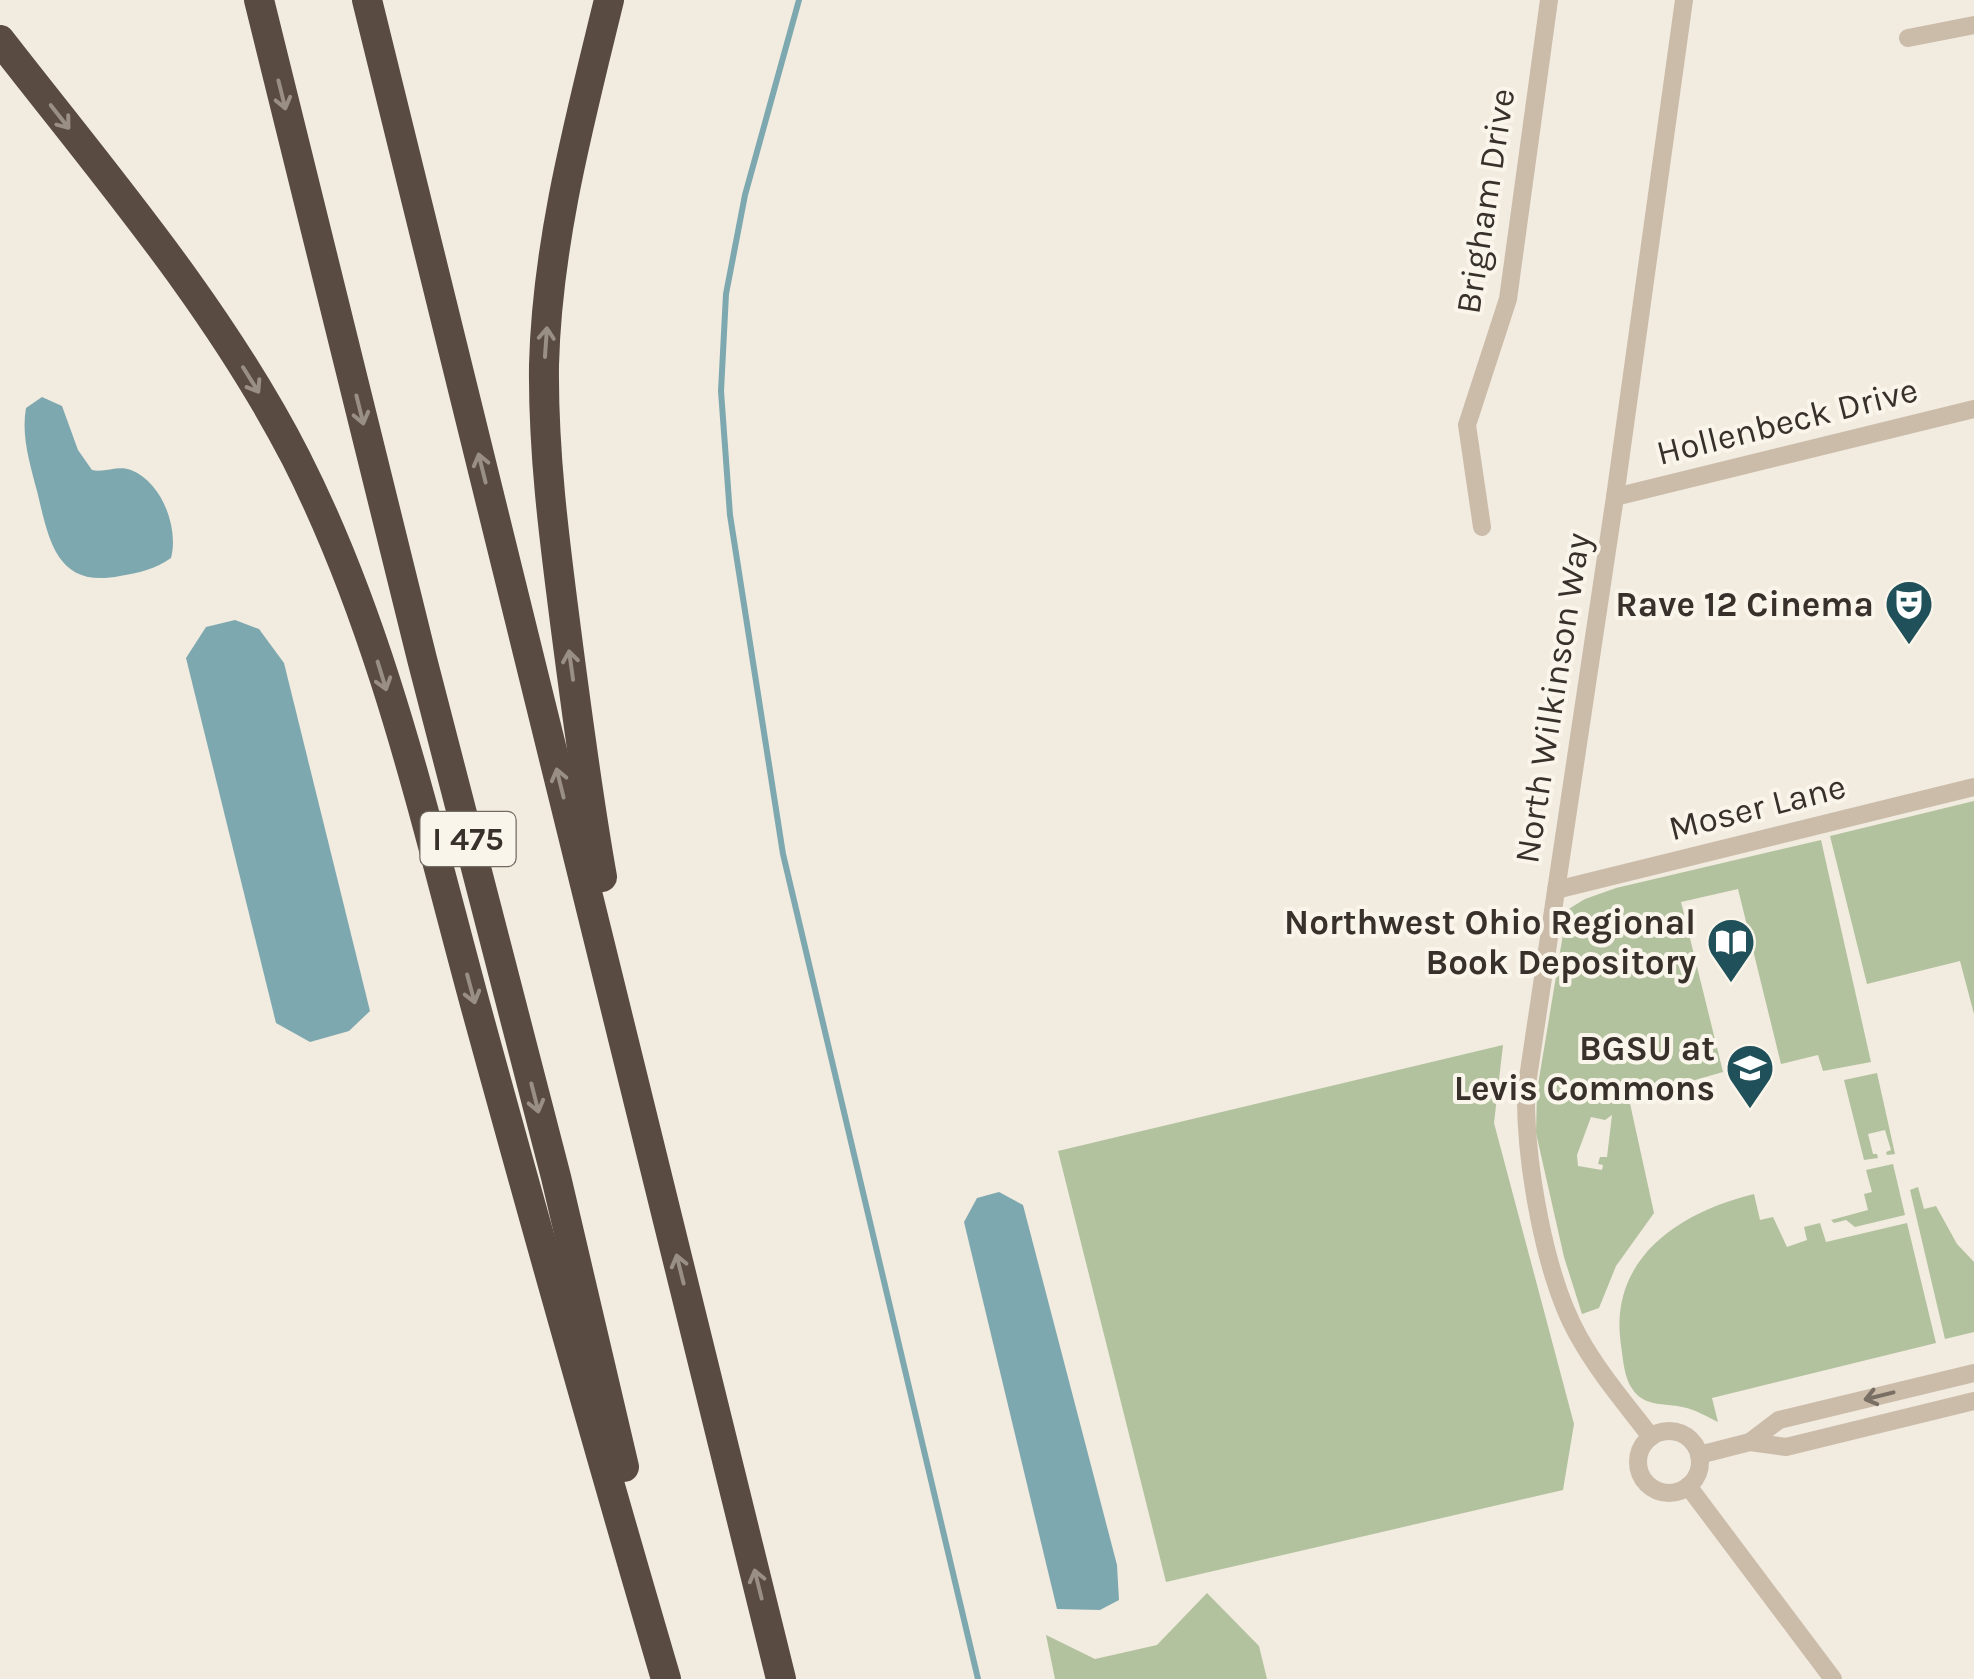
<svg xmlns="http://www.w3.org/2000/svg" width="1974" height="1679" font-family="Karla,sans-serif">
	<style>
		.green { fill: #b2c29e; fill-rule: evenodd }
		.water { fill: #7ea8af }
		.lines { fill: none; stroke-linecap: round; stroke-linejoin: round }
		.stream { stroke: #7ea8af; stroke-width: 6 }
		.minor { stroke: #cbbcaa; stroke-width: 18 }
		.motorway { stroke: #594b41; stroke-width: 30 }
		.oneway { stroke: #998f85 }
		.oneway2 { stroke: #7a6f64 }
		.labels { text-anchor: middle; stroke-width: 8; stroke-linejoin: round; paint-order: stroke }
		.shield { fill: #faf5eb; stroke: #726b64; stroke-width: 2.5 }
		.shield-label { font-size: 32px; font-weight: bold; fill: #38302a }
		.street-label { font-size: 35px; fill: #38302a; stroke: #faf5eb }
		.poi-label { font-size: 35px; font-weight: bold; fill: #38302a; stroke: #faf5eb; text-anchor: end }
	</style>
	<rect width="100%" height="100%" fill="#f2ebdf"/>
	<g class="green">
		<path d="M 1974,801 L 1974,1014 L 1960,961 L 1867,984 L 1830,836 Z"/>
		<path d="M 1821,840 L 1871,1062 L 1823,1071 L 1818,1055 L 1781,1064 L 1738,889 L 1681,902 L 1723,1072 L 1629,1099 L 1654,1213 L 1616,1266 L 1599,1308 L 1582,1314 L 1564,1257 L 1536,1133 L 1537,1091 L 1567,910 L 1585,899 L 1616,888 ZM 1612,1115 L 1607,1157 L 1600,1157 L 1598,1164 L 1603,1165 L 1602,1170 L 1578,1166 L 1577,1155 L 1591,1117 L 1605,1120 Z"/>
		<path d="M 1503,1045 L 1494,1123 L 1574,1424 L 1563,1490 L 1166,1582 L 1058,1151 Z"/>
		<path d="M 1877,1073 L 1895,1154 L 1887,1155 L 1886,1152 L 1891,1150 L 1885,1130 L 1868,1134 L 1873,1154 L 1877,1154 L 1878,1158 L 1864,1160 L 1844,1080 Z"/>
		<path d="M 1893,1164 L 1905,1215 L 1855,1227 L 1846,1220 L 1834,1223 L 1831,1220 L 1868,1210 L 1864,1194 L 1872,1192 L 1866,1170 Z"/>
		<path d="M 1918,1187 L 1924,1209 L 1936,1206 L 1957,1244 L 1974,1262 L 1974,1332 L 1945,1339 L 1910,1190 Z"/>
		<path d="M 1754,1194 L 1760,1220 L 1773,1217 L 1787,1247 L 1807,1240 L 1804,1227 L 1820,1223 L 1826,1242 L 1907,1223 L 1936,1343 L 1712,1398 L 1718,1422 C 1707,1417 1695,1409 1682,1407 C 1665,1403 1645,1407 1633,1390 C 1624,1378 1623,1359 1621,1345 C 1608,1259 1679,1212 1754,1194 Z"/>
		<path d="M 1207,1593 L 1259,1646 L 1267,1679 L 1055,1679 L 1046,1635 L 1095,1659 L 1157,1645 Z"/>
	</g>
	<g class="water">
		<path d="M 42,397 L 62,406 L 78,450 L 92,470 C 105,473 118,465 131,470 C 162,482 179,528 171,558 C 156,569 138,573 120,576 C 56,589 49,540 37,491 C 30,464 21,436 26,408 Z"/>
		<path d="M 235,620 L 259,629 L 284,663 L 370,1011 L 349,1031 L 310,1042 L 276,1023 L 186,658 L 206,627 Z"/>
		<path d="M 999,1192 L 1023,1205 L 1117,1565 L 1119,1600 L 1100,1610 L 1057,1609 L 964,1222 L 977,1198 Z"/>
	</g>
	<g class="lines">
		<path class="stream" d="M 799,0 L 745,195 L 726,294 L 721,391 L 730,515 L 783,854 L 978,1679"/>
		<g class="minor">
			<path d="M 1908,38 L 1974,25"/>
			<path d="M 1615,497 L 1974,409"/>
			<path d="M 1482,527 L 1467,425 L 1508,299 L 1549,0"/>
			<path d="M 1556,890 L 1974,787"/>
			<circle cx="1669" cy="1462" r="31"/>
			<path d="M 1651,1437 C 1626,1404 1599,1373 1579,1337 C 1544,1276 1525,1160 1526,1091 L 1615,497 L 1684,0"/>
			<path d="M 1750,1442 L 1779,1420 L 1974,1373"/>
			<path d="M 1699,1455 L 1750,1442 L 1786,1447 L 1974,1401"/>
			<path d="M 1688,1486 L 1833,1679"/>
		</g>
		<g class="motorway">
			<path d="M 259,0 L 422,659 L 556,1177 L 624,1467"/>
			<path d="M 367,0 L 781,1679"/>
			<path d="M 0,40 C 104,174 218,306 296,458 C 383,629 425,820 475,1004 C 537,1230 600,1454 666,1679"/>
			<path d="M 602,877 C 587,793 576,707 565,622 C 554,537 543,451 544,365 C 547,242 580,119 609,0"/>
		</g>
	</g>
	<defs><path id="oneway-shaft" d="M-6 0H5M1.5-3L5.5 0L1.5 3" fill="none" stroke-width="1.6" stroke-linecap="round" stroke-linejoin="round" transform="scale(2.5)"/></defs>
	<g class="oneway">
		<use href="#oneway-shaft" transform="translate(282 95) rotate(76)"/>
		<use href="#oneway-shaft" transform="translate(60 117) rotate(52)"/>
		<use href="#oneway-shaft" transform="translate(546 342) rotate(-86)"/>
		<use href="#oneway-shaft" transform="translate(251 380) rotate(58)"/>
		<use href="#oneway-shaft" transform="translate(360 410) rotate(76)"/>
		<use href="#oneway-shaft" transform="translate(482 468) rotate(-104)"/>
		<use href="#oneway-shaft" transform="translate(571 665) rotate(-98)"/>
		<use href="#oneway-shaft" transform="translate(382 676) rotate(73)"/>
		<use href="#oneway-shaft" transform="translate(560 783) rotate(-104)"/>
		<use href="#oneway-shaft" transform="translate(471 989) rotate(75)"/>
		<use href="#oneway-shaft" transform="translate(535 1098) rotate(76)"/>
		<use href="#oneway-shaft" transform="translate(680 1269) rotate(-104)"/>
		<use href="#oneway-shaft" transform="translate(758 1584) rotate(-104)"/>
	</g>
	<use class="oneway2" href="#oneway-shaft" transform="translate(1879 1396) rotate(166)"/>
	<defs>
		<g id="theatre-pin" transform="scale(2.5)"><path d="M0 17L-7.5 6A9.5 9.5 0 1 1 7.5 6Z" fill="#205059" stroke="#faf5eb"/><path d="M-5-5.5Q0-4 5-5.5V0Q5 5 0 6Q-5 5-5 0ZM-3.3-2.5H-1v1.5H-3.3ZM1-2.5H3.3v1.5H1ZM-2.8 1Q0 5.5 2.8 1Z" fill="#fff"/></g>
		<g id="library-pin" transform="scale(2.5)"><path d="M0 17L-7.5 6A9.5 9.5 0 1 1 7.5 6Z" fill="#205059" stroke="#faf5eb"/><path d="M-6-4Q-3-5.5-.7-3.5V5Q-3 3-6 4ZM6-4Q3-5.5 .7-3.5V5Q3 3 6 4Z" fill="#fff"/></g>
		<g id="university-pin" transform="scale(2.5)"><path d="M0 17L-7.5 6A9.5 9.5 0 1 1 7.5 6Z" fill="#205059" stroke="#faf5eb"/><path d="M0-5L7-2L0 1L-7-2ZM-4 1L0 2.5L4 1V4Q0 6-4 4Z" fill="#fff"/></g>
	</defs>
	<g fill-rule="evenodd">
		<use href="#theatre-pin" x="1909" y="604"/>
		<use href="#library-pin" x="1731" y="942"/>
		<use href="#university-pin" x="1750" y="1068"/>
	</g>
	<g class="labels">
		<rect class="shield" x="420.5" y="812" width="95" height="54" rx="8"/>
		<g class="shield-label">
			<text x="468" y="850">I 475</text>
		</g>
		<g class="street-label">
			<text transform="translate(1485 201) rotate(-81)" y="12">Brigham Drive</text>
			<text transform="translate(1787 421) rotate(-14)" y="12">Hollenbeck Drive</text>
			<text transform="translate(1552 698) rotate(-81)" y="12">North Wilkinson Way</text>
			<text transform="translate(1757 807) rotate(-14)" y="12">Moser Lane</text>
		</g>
		<g class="poi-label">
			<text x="1874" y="616">Rave 12 Cinema</text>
			<text x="1696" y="934">Northwest Ohio Regional<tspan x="1696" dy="40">Book Depository</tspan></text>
			<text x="1715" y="1060">BGSU at<tspan x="1715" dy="40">Levis Commons</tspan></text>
		</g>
	</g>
</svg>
